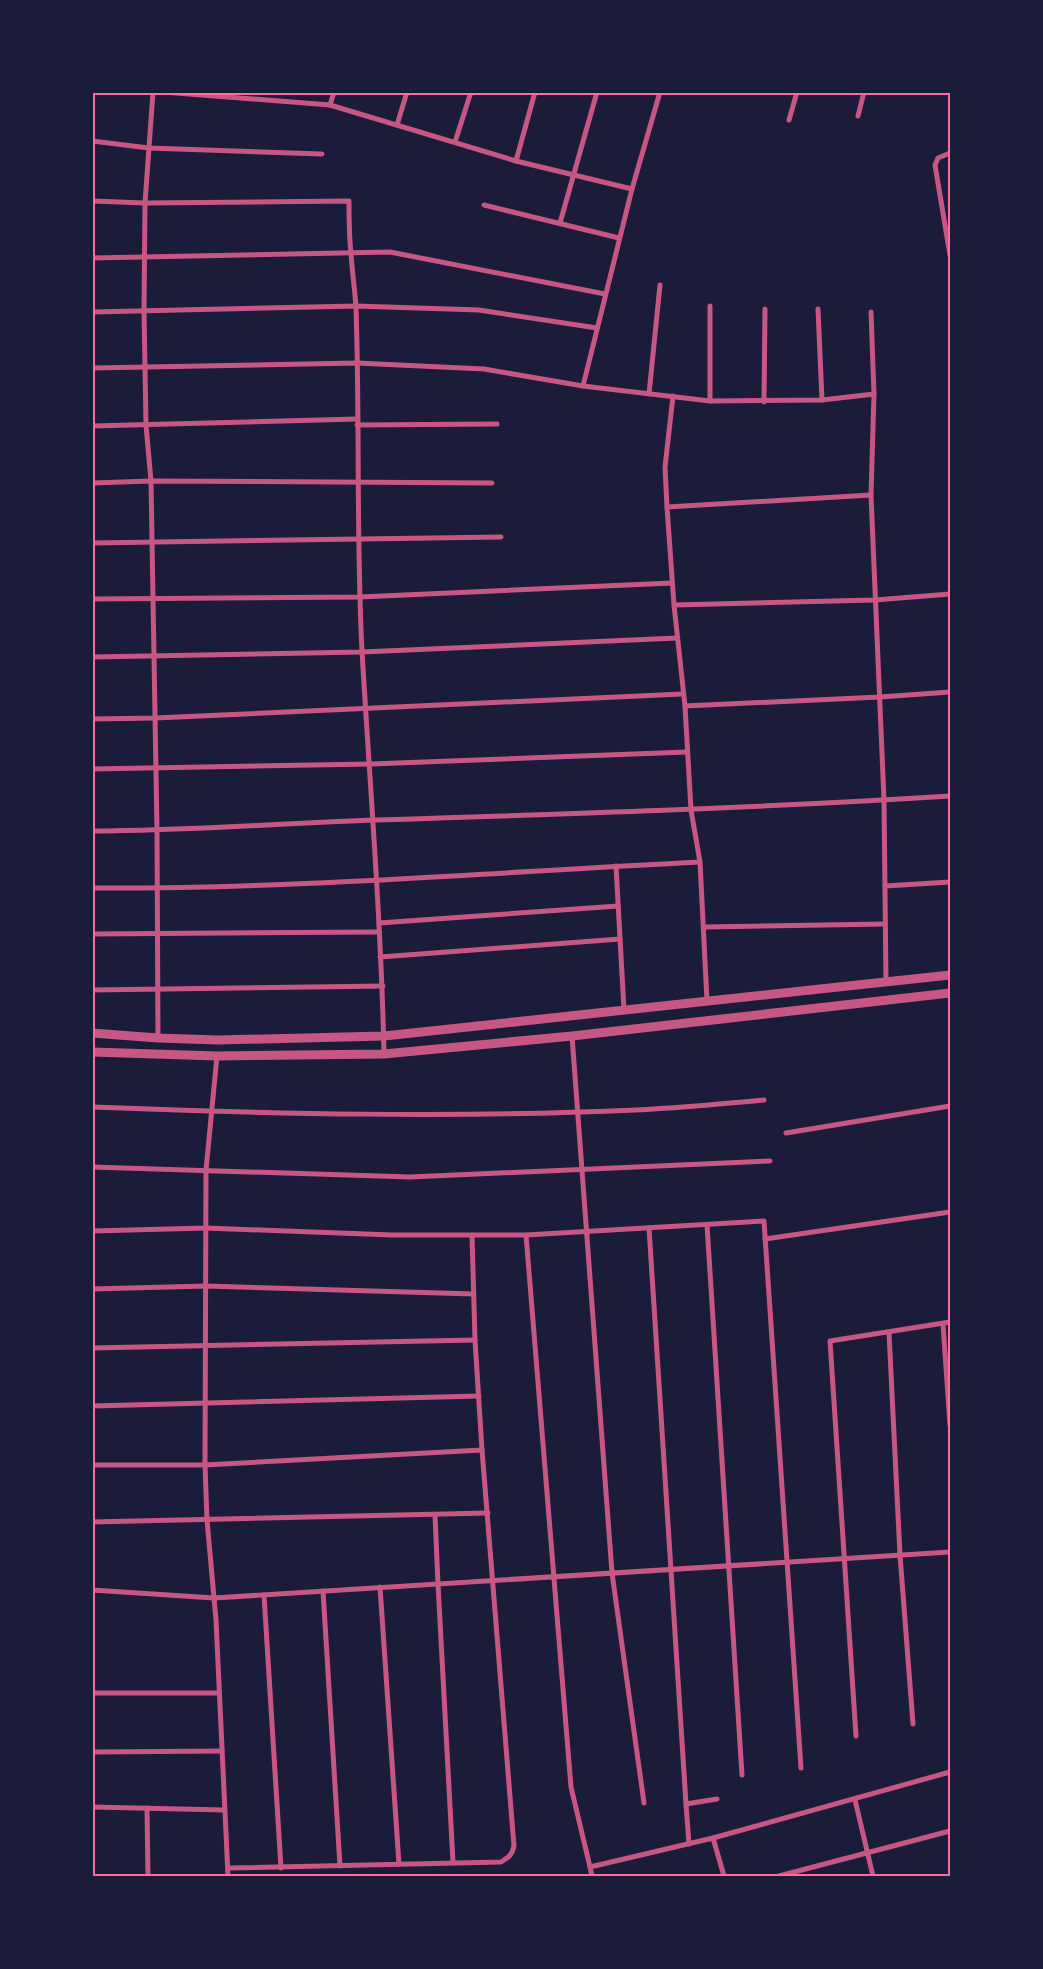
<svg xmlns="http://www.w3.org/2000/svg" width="1043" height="1969" font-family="Poppins,sans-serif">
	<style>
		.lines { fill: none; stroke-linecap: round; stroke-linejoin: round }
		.minor { stroke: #c65784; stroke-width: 5 }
		.tertiary { stroke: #c65784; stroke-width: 9 }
		.neatline { fill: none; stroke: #ff6b9d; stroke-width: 2 }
	</style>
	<rect width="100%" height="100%" fill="#1b1b3a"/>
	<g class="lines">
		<g class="minor">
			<path d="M 153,92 L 145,203 L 144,311 L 146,425 L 151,481 L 157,831 L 158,1038"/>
			<path d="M 163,92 L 330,105 L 516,161 L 632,189"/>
			<path d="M 330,105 L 334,92"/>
			<path d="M 858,116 L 864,92"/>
			<path d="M 789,120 L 797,92"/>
			<path d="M 397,125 L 407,92"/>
			<path d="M 92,141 L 149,148 L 322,154"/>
			<path d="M 455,142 L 471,92"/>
			<path d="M 950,153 L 938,158 L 935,165 L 950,255"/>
			<path d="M 516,161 L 535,92"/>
			<path d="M 92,201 L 145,203 L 349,201 C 349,218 349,236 351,253 C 352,271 355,290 356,308 C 360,423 356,537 362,651 C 370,786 381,920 384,1054"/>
			<path d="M 484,205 L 619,238"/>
			<path d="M 560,223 L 597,92"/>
			<path d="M 92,258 L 390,252 L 605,294"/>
			<path d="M 710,306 L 710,401"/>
			<path d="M 818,309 L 822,400"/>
			<path d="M 92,312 L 356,306 L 479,310 L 597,328"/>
			<path d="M 92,368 L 357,363 L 484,369 L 583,386 L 710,401 L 822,400 L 874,394 L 871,312"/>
			<path d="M 583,386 L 632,189 L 660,92"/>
			<path d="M 649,394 L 660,285"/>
			<path d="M 874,394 L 871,495 L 884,800 L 886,982"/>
			<path d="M 673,396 L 665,467 L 667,507 L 674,605 L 685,706 L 691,810 L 700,862 L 707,1001"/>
			<path d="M 764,402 L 765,309"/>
			<path d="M 357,425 L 497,424"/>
			<path d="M 92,426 L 357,419"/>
			<path d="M 92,483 L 151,481 L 492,483"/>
			<path d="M 667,507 L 871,495"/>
			<path d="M 92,543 L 501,537"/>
			<path d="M 92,599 L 360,597 L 672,583"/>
			<path d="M 674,605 L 875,600 L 950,594"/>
			<path d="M 92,657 L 362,652 L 677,638"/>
			<path d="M 685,706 L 880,697 L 950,692"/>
			<path d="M 92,719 L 155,718 L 682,694"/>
			<path d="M 92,769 L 371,764 L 687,752"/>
			<path d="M 92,831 C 188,831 282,823 377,820 C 568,814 759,808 950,796"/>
			<path d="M 616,866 L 624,1010"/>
			<path d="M 885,886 L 950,882"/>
			<path d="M 92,888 C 296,889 497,872 700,862"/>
			<path d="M 379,923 L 618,906"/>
			<path d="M 704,927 L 885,924"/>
			<path d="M 92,934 L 379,932"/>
			<path d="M 380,957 L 620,939"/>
			<path d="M 92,990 L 383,986"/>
			<path d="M 572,1036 L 612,1573 L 644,1803"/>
			<path d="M 217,1056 L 206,1170 L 205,1465 L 207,1520 L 216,1620 L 228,1876"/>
			<path d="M 92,1107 C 274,1114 455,1118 636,1110 C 678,1108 721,1104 764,1100"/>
			<path d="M 786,1133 L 950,1106"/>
			<path d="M 92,1167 L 410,1177 L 770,1161"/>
			<path d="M 707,1225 L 742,1775"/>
			<path d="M 649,1228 L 686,1804"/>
			<path d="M 92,1231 L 206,1228 L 392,1235 L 526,1235 L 764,1221 L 801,1768"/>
			<path d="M 526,1235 L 571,1787 L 590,1867"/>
			<path d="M 765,1239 L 950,1212"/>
			<path d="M 92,1289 L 206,1286 L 474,1294"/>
			<path d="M 943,1324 L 950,1425"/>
			<path d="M 889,1333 L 900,1555 L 913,1724"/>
			<path d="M 92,1348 L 475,1340"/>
			<path d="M 92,1406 L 479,1396"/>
			<path d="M 92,1465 L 205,1465 L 482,1450"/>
			<path d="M 435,1515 L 438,1584 L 453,1862"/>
			<path d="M 92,1522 L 488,1513"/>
			<path d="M 380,1587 L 399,1864"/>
			<path d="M 92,1590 L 214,1598 L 950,1552"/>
			<path d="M 323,1591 L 340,1866"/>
			<path d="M 264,1595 L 281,1868"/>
			<path d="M 92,1693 L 219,1693"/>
			<path d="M 856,1736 L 830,1341 L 950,1322"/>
			<path d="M 92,1752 L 222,1751"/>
			<path d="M 855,1800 L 873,1876"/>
			<path d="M 92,1807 L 224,1810"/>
			<path d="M 147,1808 L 148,1876"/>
			<path d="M 713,1838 L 724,1876"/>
			<path d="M 689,1844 L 686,1804 L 717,1799"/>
			<path d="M 228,1868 L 501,1862 C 509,1857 512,1855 514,1846 L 482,1450 L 475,1340 L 472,1235"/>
			<path d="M 592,1876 L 590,1867 L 713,1838 L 950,1772"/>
			<path d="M 779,1876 L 950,1831"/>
		</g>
		<g class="tertiary">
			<path d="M 92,1033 L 158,1038 L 218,1040 L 384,1036 L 950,975"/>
			<path d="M 92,1052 L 217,1056 L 384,1054 L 572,1036 L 950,993"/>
		</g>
	</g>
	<rect width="1043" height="1969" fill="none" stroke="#1b1b3a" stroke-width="188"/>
	<rect x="94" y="94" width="855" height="1781" class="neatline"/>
</svg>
